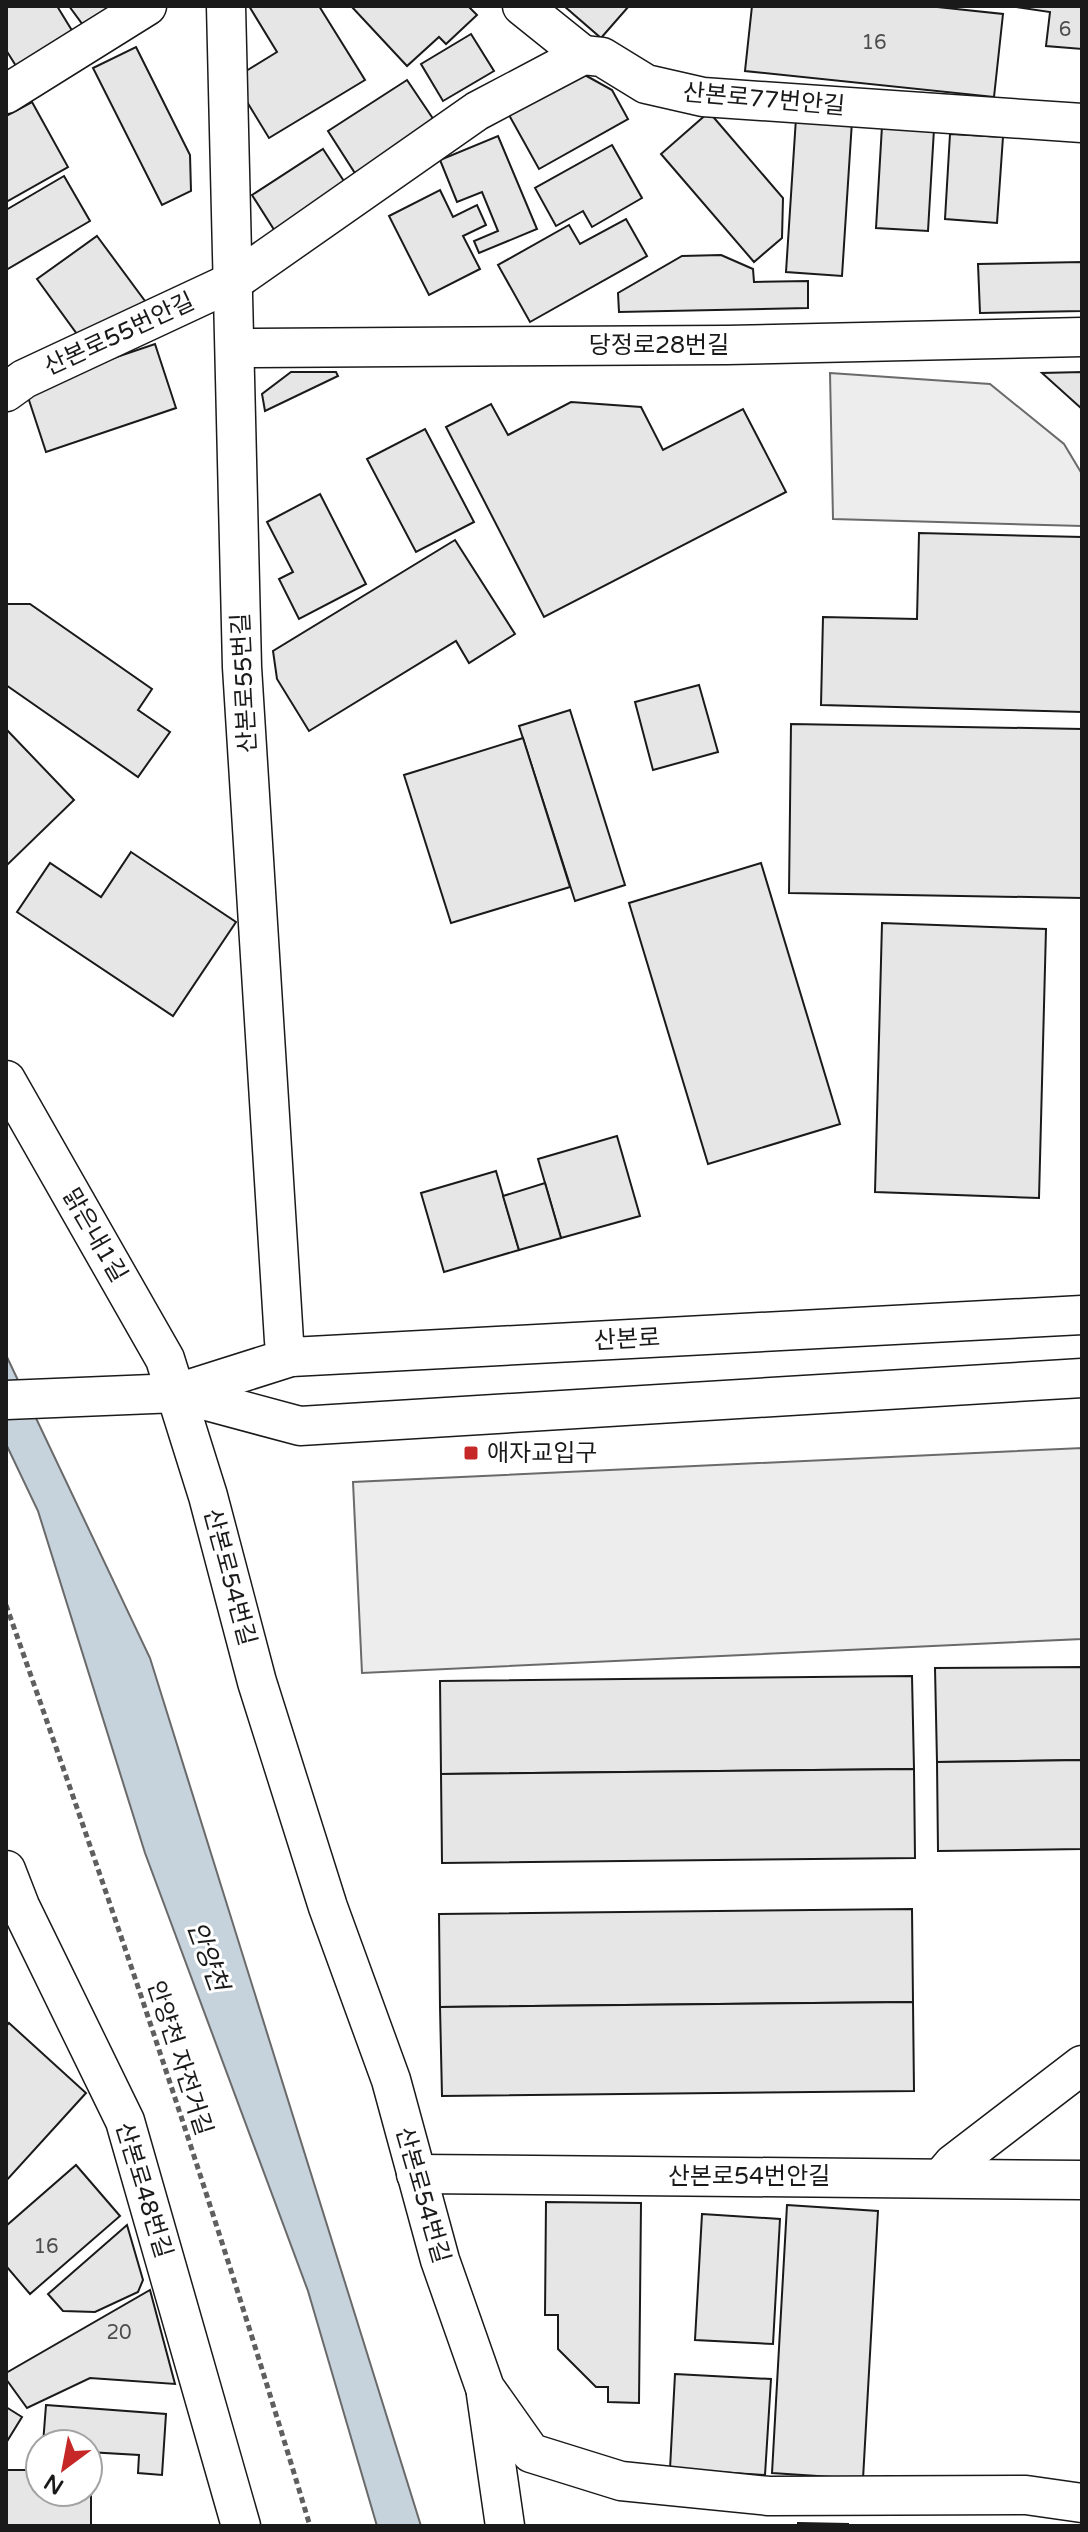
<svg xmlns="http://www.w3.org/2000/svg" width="1088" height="2532" font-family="'Varela Round','Noto Sans KR',sans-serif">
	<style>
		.parking { fill: #ededed; stroke: #6a6a6a; stroke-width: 2 }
		.water { fill: #c6d2dc; stroke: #6a6a6a; stroke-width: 2 }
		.building { fill: #e6e6e6; stroke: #1a1a1a; stroke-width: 2 }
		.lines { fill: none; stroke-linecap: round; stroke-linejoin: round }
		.minor-casing { stroke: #1a1a1a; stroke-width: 41 }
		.path { stroke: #5f5f5f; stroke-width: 5; stroke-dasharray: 6 4; stroke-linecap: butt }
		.minor { stroke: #fff; stroke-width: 38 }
		.poi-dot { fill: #c62828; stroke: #fff; stroke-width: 3 }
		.labels { text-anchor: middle; stroke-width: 6; stroke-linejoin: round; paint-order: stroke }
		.number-label { font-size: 20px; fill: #4d4d4d }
		.street-label { font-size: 24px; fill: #1a1a1a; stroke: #fff }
		.poi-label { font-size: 24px; fill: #1a1a1a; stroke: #fff; text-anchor: start }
		.water-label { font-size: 26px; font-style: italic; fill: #1a1a1a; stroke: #fff }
	</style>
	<rect width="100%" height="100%" fill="#fff"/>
	<g class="parking">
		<path d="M 830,373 L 990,384 L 1064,444 L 1082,474 L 1082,526 L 833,519 Z"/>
		<path d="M 1082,1448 L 1082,1639 L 362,1673 L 353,1482 Z"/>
	</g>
	<path class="water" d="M 6,1355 L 150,1658 L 421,2526 L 377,2526 L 308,2291 L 145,1853 L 38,1511 L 6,1444 Z"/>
	<g class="building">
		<path d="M 6,6 L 57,6 L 79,42 L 23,77 L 6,50 Z"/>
		<path d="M 69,6 L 117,6 L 86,29 Z"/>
		<path d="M 249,6 L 319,6 L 365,80 L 269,138 L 233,79 L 277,52 Z"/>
		<path d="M 351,6 L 468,6 L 477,15 L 446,44 L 439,37 L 407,66 Z"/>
		<path d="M 564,6 L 629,6 L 601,38 Z"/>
		<path d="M 752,6 L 928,6 L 1003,14 L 994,97 L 745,71 Z"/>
		<path d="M 1009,6 L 1082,6 L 1082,49 L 1046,46 L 1050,12 Z"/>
		<path d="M 471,34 L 494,71 L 443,101 L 421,64 Z"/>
		<path d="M 136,47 L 190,155 L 191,191 L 162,205 L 93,68 Z"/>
		<path d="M 583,74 L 612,90 L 628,119 L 539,169 L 509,115 Z"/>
		<path d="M 407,80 L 440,129 L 360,181 L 328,131 Z"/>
		<path d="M 32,102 L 68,167 L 6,202 L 6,116 Z"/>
		<path d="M 709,112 L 783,198 L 782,238 L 754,262 L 661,154 Z"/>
		<path d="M 796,118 L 852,121 L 842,276 L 786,272 Z"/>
		<path d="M 882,126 L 934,129 L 928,231 L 876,228 Z"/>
		<path d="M 950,134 L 1003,137 L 997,223 L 945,219 Z"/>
		<path d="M 498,136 L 537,229 L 479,253 L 474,241 L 498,231 L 482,192 L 457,202 L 440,160 Z"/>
		<path d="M 612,145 L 642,198 L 592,227 L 583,211 L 556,226 L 535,188 Z"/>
		<path d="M 323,149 L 351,192 L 280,239 L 252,195 Z"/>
		<path d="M 64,176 L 90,221 L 6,270 L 6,210 Z"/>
		<path d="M 440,190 L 453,217 L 477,205 L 486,225 L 463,236 L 480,269 L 429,295 L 389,216 Z"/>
		<path d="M 626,219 L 647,256 L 530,322 L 498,265 L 569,225 L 580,244 Z"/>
		<path d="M 97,236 L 145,301 L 85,345 L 37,279 Z"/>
		<path d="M 721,255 L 753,269 L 754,282 L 808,281 L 808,308 L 619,312 L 618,293 L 682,256 Z"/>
		<path d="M 1082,262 L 1082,311 L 980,313 L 978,264 Z"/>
		<path d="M 155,344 L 176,408 L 46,452 L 25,388 Z"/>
		<path d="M 291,372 L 336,372 L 338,376 L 265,411 L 262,394 Z"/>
		<path d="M 1082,372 L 1082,409 L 1042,373 Z"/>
		<path d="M 571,402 L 641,407 L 663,450 L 743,409 L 786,492 L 544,617 L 446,427 L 491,404 L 508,435 Z"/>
		<path d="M 425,429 L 474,522 L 416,552 L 367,459 Z"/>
		<path d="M 320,494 L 366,584 L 299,619 L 279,579 L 293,572 L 267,522 Z"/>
		<path d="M 919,533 L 1082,537 L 1082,712 L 821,705 L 823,617 L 917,619 Z"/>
		<path d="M 455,540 L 515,634 L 469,663 L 456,641 L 309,731 L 277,679 L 273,651 Z"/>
		<path d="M 6,604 L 30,604 L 152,689 L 138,710 L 170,732 L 138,777 L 6,685 Z"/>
		<path d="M 699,685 L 718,752 L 653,770 L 635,702 Z"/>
		<path d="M 570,710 L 625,885 L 575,901 L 519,726 Z"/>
		<path d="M 791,724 L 1082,729 L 1082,898 L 789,893 Z"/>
		<path d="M 6,729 L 74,800 L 6,866 Z"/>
		<path d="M 523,738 L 570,887 L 451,923 L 404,775 Z"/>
		<path d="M 131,852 L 236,922 L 173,1016 L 17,912 L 50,863 L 101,897 Z"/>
		<path d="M 761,863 L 840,1124 L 708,1164 L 629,903 Z"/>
		<path d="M 882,923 L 1046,929 L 1039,1198 L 875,1192 Z"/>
		<path d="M 617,1136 L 640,1216 L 561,1238 L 538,1159 Z"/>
		<path d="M 496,1171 L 519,1250 L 444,1272 L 421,1193 Z"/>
		<path d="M 545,1183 L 561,1238 L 519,1250 L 503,1196 Z"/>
		<path d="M 1082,1667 L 1082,1760 L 937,1762 L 935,1668 Z"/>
		<path d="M 912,1676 L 914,1769 L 441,1774 L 440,1681 Z"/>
		<path d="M 1082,1760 L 1082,1849 L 938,1851 L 937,1762 Z"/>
		<path d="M 914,1769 L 915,1858 L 442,1863 L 441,1774 Z"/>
		<path d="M 912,1909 L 913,2002 L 440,2007 L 439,1914 Z"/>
		<path d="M 913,2002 L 914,2091 L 442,2096 L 440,2007 Z"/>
		<path d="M 9,2023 L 86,2093 L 6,2181 L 6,2026 Z"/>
		<path d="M 76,2165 L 120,2216 L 30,2294 L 6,2266 L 6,2226 Z"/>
		<path d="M 546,2202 L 641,2203 L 639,2403 L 608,2402 L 608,2387 L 596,2387 L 558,2349 L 558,2315 L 545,2315 Z"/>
		<path d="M 787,2205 L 878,2211 L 863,2479 L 772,2473 Z"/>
		<path d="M 702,2214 L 780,2219 L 773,2344 L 695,2340 Z"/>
		<path d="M 127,2225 L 143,2280 L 138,2292 L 95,2312 L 63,2311 L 48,2294 Z"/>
		<path d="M 150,2290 L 175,2384 L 90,2378 L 27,2408 L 6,2379 L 6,2373 Z"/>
		<path d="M 675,2374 L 771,2379 L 765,2475 L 670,2469 Z"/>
		<path d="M 46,2405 L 166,2414 L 162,2475 L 138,2473 L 139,2455 L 88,2452 L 88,2444 L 43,2444 Z"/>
		<path d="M 6,2407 L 22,2417 L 6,2443 Z"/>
		<path d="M 6,2470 L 40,2470 L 40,2492 L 88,2492 L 88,2470 L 91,2470 L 91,2526 L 6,2526 Z"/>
		<path d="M 798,2523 L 848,2524 L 848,2526 L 798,2526 Z"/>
	</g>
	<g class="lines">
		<g class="minor-casing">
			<g id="minor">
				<path d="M 226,6 L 242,667 L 284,1341 L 291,1357"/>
				<path d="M 522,6 L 583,55"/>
				<path d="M 6,94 L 147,6"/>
				<path d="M 236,348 L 727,345 L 1082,337"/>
				<path d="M 6,392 L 24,379 L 234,281 L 477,111 L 583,55 L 602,57 L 646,84 L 703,97 L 1082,123"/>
				<path d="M 6,1080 L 165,1359 L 208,1496 L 257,1682 L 328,1907 L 391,2080 L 440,2260 L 485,2388 L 531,2453 L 621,2481 L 769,2496 L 1026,2495 L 1082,2503"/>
				<path d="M 177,1393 L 300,1426 L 1082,1378"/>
				<path d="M 6,1400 L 177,1393 L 291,1357 L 1082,1315"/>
				<path d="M 6,1870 L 20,1906 L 125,2121 L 241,2526"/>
				<path d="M 416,2174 L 1082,2180"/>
				<path d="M 942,2177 L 953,2164 L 1082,2065"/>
				<path d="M 486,2394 L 505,2526"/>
			</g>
		</g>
		<path class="path" d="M 6,1605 C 114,1910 217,2216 310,2526"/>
		<use href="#minor" class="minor"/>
	</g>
	<rect class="poi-dot" x="463" y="1445" width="16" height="16" rx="4"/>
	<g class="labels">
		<g class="number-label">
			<text x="1065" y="36">6</text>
			<text x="874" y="49">16</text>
			<text x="46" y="2253">16</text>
			<text x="119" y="2339">20</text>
		</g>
		<g class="street-label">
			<text transform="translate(764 99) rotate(5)" y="8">산본로77번안길</text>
			<text transform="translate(119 334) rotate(-25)" y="8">산본로55번안길</text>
			<text x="659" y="353">당정로28번길</text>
			<text transform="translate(244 683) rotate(-93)" y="8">산본로55번길</text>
			<text transform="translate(95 1235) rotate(60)" y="8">맑은내1길</text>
			<text transform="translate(627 1339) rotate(-3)" y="8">산본로</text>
			<text transform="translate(230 1577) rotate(75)" y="8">산본로54번길</text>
			<text transform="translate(180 2058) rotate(72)" y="8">안양천 자전거길</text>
			<text x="749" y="2184">산본로54번안길</text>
			<text transform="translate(144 2190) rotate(73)" y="8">산본로48번길</text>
			<text transform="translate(423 2195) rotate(74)" y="8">산본로54번길</text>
		</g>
		<g class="poi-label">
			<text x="487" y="1461">애자교입구</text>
		</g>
		<g class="water-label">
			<text transform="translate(208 1956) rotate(70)" y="9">안양천</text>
		</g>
	</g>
	<rect width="1088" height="2532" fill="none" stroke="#1a1a1a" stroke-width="16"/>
	<g transform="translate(64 2468) rotate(212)"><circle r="38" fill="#ffffff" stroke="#a3a3a3" stroke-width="2"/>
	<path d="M0-6L14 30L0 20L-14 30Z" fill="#c62828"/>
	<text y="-12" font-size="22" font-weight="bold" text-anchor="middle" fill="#1a1a1a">N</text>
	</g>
</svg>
